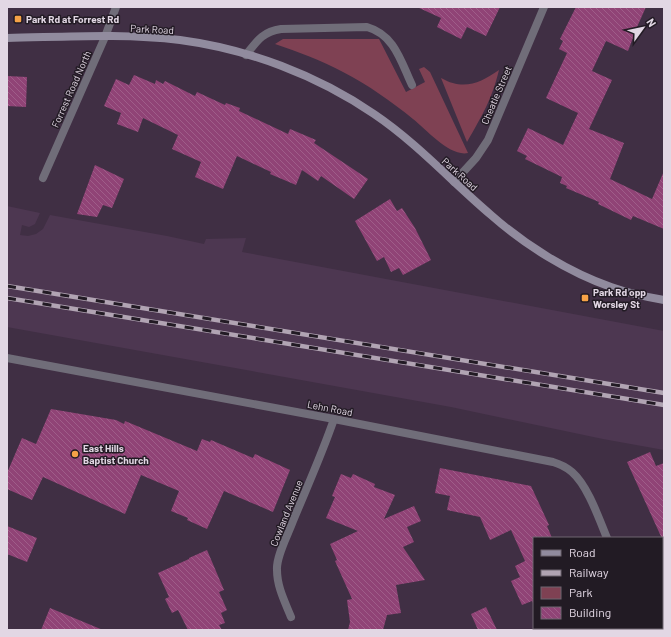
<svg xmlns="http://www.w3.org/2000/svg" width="671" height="637" font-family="Barlow,sans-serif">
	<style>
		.built { fill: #4d3751 }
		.green { fill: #7f4153 }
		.building { fill: url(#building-back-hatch) }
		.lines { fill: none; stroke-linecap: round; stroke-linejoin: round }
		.street { stroke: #706d79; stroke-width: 8 }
		.secondary { stroke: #918b9e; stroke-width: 8 }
		.rail-casing { stroke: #b1a4b3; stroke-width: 4.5 }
		.rail { stroke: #221b24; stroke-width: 3; stroke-dasharray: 9; stroke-linecap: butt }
		.poi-dot { fill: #f6a247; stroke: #221b24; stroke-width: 1.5 }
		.labels { text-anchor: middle; stroke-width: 3; stroke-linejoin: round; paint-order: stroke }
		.poi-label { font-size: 10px; font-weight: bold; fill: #e2d7e4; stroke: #221b24; text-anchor: start }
		.street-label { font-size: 10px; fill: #e2d7e4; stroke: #221b24 }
	</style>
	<defs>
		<pattern id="building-back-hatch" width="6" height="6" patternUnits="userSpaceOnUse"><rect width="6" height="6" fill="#904376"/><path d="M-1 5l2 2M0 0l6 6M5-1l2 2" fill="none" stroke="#9f5d89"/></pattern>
	</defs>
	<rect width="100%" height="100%" fill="#402f44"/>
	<path class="built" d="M 7,206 L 40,213 L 35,224 L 29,227 L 22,225 L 20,235 L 28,236 L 36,234 L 43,229 L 50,215 L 167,236 L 204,244 L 206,239 L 246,238 L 242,252 L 664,331 L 664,450 L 603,439 L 451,407 L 7,327 Z"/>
	<g class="green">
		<path d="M 283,39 L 379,39 L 406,92 L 425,82 L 419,69 L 424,67 L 430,72 L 468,153 C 450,157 427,130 413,119 C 391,101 368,85 343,72 C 321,60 298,52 275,44 Z"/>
		<path d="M 499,70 C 492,99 482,116 467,142 L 441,78 C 464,91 480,83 499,70 Z"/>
	</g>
	<g class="building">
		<path d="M 417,7 L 500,7 L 486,36 L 467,27 L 461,39 L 437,27 L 441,18 Z"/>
		<path d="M 576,7 L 646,7 L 637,27 L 628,51 L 606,41 L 592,71 L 612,80 L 589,129 L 624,143 L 610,179 L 652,199 L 664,171 L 664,229 L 633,216 L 631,220 L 598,204 L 599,202 L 566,188 L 567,186 L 560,183 L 562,177 L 525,159 L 527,156 L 517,151 L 528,128 L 563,145 L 578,113 L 546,98 L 567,53 L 559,49 L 563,41 L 560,39 Z"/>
		<path d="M 134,75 L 155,84 L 156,80 L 163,84 L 165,81 L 195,96 L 197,92 L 225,105 L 226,103 L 240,108 L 239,111 L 288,134 L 290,129 L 316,140 L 314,143 L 368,179 L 354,199 L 321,176 L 318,181 L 302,170 L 296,185 L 270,174 L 271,172 L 237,156 L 223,189 L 195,177 L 201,162 L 172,149 L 178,135 L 143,118 L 138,132 L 117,124 L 121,113 L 104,106 L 116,79 L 129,85 Z"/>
		<path d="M 7,76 L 27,77 L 26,107 L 7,106 Z"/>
		<path d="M 95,165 L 124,179 L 112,208 L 103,205 L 97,217 L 77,214 Z"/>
		<path d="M 390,199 L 397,211 L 402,208 L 415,228 L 431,260 L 403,275 L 399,268 L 391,272 L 384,257 L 377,261 L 355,221 Z"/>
		<path d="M 51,409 L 116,420 L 124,424 L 125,421 L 197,451 L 202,439 L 210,442 L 211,440 L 253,458 L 255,454 L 290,470 L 273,512 L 224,491 L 207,529 L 187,520 L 188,518 L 171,511 L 179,491 L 141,475 L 125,514 L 43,477 L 32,500 L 7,489 L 7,473 L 22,438 L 36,444 Z"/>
		<path d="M 650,452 L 656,466 L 664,463 L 664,543 L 627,462 Z"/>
		<path d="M 440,468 L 531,486 L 549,525 L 547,526 L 552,538 L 534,538 L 534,605 L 532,601 L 522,605 L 511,581 L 520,577 L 515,566 L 525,561 L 511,530 L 490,540 L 480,517 L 447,510 L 450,496 L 435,493 Z"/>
		<path d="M 341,474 L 351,478 L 353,474 L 375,484 L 374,487 L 395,495 L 384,519 L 414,506 L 421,521 L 407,527 L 414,542 L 403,547 L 425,580 L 396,585 L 401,613 L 387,615 L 383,630 L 348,630 L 350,622 L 347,600 L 352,599 L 335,561 L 337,560 L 330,544 L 358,531 L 326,518 L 335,497 L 332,496 Z"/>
		<path d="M 7,526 L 37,538 L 27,562 L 7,554 Z"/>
		<path d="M 207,550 L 224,590 L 219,592 L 227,610 L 221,613 L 225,623 L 219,625 L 222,630 L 188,630 L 178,610 L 172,613 L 165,599 L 169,597 L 158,573 L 189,559 L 189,558 Z"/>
		<path d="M 486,607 L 497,630 L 478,630 L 471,614 Z"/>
		<path d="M 50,608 L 103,630 L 41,630 Z"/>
	</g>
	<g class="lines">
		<g class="street">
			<path d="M 246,55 C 257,41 262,32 281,29 L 367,27 C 395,35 401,62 412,85"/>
			<path d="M 43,178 L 105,37 L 116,7"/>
			<path d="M 454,182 L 476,158 L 488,140 L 544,7"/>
			<path d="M 7,358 L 334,419 L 553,462 C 560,464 566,467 572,472 C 588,486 599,519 607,538"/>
			<path d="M 291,617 C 285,602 277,587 277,570 C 276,556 288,535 293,521 C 307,487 322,454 334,419"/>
			<path d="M 648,628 L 649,630"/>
		</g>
		<path class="secondary" d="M 7,38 C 64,37 123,33 180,40 C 248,49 317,75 374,114 C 417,143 452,182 491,215 C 525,245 568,272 611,287 C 628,293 646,297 664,300"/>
		<g class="rail-casing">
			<g id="rail">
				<path d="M 7,286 L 664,393"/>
				<path d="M 7,298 L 664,405"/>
			</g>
		</g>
		<use href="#rail" class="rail"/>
	</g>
	<g class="poi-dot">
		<rect x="14" y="15" width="8" height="8" rx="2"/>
		<rect x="581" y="294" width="8" height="8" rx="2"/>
		<circle cx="75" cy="454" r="4"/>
	</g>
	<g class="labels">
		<g class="poi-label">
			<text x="26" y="23">Park Rd at Forrest Rd</text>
			<text x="593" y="296">Park Rd opp<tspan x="593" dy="12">Worsley St</tspan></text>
			<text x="83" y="452">East Hills<tspan x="83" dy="12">Baptist Church</tspan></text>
		</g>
		<g class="street-label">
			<text transform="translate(152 29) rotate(3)" y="4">Park Road</text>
			<text transform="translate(71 89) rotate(-66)" y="4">Forrest Road North</text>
			<text transform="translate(496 95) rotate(-67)" y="4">Cheatle Street</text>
			<text transform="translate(460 174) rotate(42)" y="4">Park Road</text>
			<text transform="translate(330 408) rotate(11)" y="4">Lehn Road</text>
			<text transform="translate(286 513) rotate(-68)" y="4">Cowland Avenue</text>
		</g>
	</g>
	<rect width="671" height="637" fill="none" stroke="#e2d7e4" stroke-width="16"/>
	<rect x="533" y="537" width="130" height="92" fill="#221b24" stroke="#6f6671"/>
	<rect x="541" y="550" width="20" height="6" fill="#918b9e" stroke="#6f6671"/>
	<text x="569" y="557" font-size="12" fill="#e2d7e4">Road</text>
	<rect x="541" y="570" width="20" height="6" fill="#b1a4b3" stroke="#6f6671"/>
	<text x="569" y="577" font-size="12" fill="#e2d7e4">Railway</text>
	<rect x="541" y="587" width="20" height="12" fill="#7f4153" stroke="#6f6671"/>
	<text x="569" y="597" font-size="12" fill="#e2d7e4">Park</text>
	<rect x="541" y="607" width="20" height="12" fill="url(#building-back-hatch)" stroke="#6f6671"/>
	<text x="569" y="617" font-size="12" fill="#e2d7e4">Building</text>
	<g transform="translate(643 28) rotate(57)" stroke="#221b24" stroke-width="3" paint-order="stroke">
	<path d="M0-3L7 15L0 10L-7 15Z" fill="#e2d7e4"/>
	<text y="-6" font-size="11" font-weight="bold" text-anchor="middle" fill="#e2d7e4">N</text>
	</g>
</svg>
